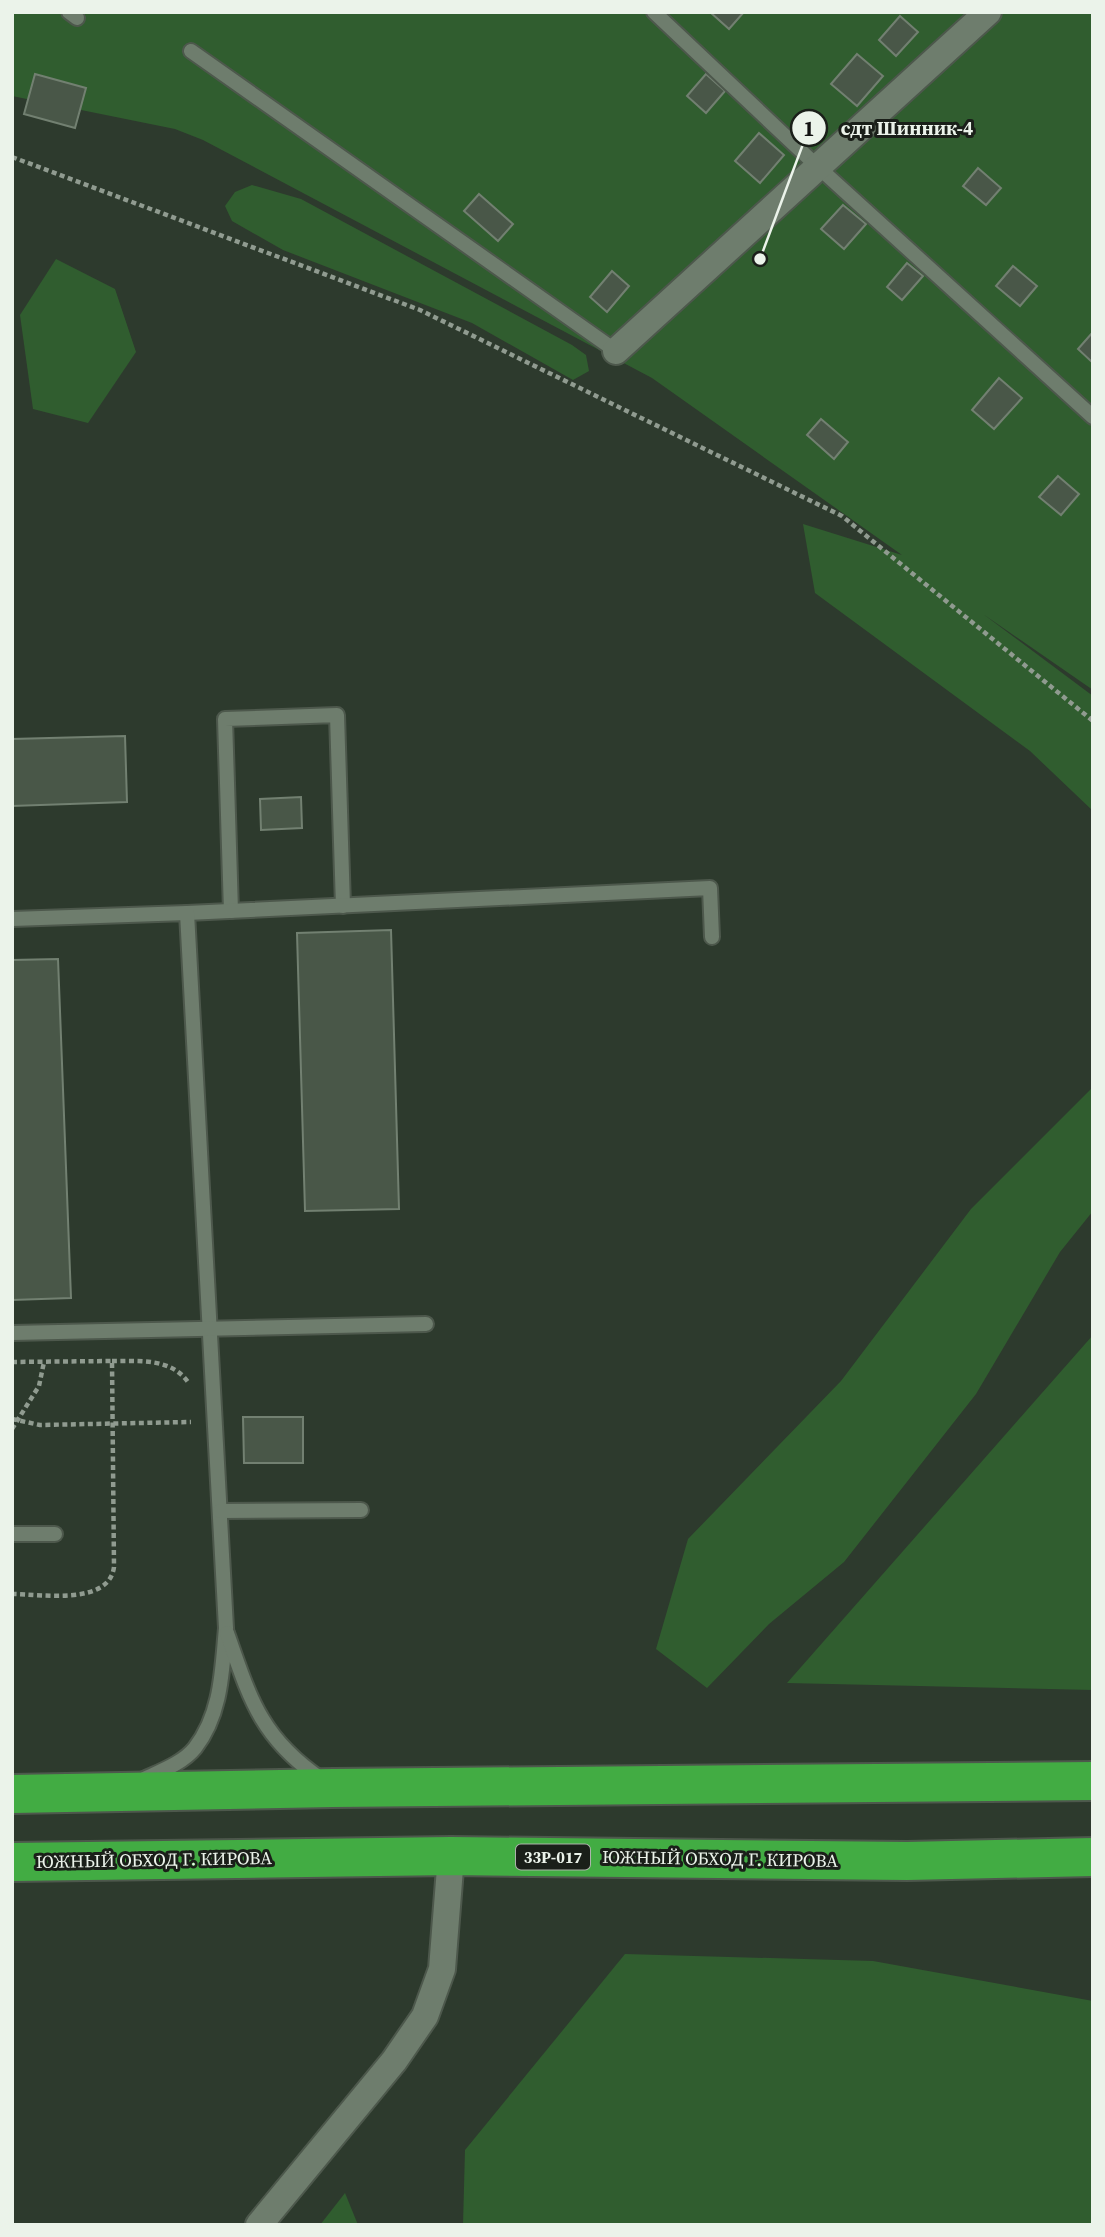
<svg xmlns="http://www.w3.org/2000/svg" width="1105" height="2237" font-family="'Source Serif 4',serif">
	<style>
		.green { fill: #305d2f }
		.building { fill: #495748; stroke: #728071; stroke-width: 2 }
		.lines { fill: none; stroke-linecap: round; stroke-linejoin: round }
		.lane-casing { stroke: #4d584c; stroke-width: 18 }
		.street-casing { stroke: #4d584c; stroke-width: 30 }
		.highway-casing { stroke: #4d584c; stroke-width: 42 }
		.path { stroke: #909b90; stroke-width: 4.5; stroke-dasharray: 5 3.5; stroke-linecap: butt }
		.lane { stroke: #6e7d6d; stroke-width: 14 }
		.street { stroke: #6e7d6d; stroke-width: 26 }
		.highway { stroke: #42ac43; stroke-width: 38 }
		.labels { text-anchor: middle; stroke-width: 6; stroke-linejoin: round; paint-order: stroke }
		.shield { fill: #1a1f19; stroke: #acb3ab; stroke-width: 2 }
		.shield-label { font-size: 16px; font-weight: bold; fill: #ebf3ea }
		.street-label { font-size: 18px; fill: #ebf3ea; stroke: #1a1f19 }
		.leader { fill: none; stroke: #ebf3ea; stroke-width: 2.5 }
		.callout-dot { fill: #ebf3ea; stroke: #1a1f19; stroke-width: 2.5 }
		.mark-label { font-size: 21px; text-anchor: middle; font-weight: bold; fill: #111 }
		.callout-label { font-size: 19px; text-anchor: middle; font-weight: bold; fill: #ebf3ea; stroke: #1a1f19; stroke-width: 6; stroke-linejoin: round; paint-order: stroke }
	</style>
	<rect width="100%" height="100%" fill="#2d3a2d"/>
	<g class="green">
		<path d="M 12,12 L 1093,12 L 1093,690 L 983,614 L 1093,696 L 1093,811 L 1030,751 L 815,593 L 803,524 L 902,555 L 652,378 L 203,140 L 175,129 L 12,96 Z"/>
		<path d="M 252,185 L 301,199 L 572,345 L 586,355 L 589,371 L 573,380 L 472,323 L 283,250 L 232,221 L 225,206 L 235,192 Z"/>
		<path d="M 56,259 L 115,289 L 136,352 L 88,423 L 33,409 L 20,315 Z"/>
		<path d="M 1093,1087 L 1093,1211 L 1060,1252 L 976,1394 L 844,1562 L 769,1624 L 707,1688 L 656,1649 L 688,1539 L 841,1381 L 971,1209 Z"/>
		<path d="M 1093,1335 L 1093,1690 L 787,1683 Z"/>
		<path d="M 625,1954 L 873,1961 L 1093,2001 L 1093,2225 L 463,2225 L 465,2150 Z"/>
		<path d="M 345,2193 L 358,2225 L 320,2225 Z"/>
	</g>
	<g class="building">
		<path d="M 710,12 L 744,12 L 729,29 Z"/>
		<path d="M 900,16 L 918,32 L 896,56 L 879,40 Z"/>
		<path d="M 857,54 L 883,76 L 857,106 L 831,84 Z"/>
		<path d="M 35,74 L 86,88 L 75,128 L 24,114 Z"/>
		<path d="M 706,74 L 725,91 L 706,113 L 687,96 Z"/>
		<path d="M 759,133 L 784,155 L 760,183 L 735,161 Z"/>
		<path d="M 978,168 L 1001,188 L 986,205 L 963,186 Z"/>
		<path d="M 479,194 L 513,224 L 498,241 L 464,211 Z"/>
		<path d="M 843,205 L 866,224 L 844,249 L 821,229 Z"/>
		<path d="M 907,263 L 923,276 L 902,300 L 887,287 Z"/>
		<path d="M 1013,266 L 1037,286 L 1020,306 L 996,286 Z"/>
		<path d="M 612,271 L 629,286 L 607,312 L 590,297 Z"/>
		<path d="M 1093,332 L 1093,363 L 1078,349 Z"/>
		<path d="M 999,378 L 1022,398 L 994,429 L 972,410 Z"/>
		<path d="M 821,419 L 848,442 L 834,459 L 807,435 Z"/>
		<path d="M 1058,476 L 1079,494 L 1061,515 L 1039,497 Z"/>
		<path d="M 125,736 L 127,802 L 12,806 L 12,739 Z"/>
		<path d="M 301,797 L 302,828 L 261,830 L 260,799 Z"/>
		<path d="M 391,930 L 399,1209 L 305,1211 L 297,933 Z"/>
		<path d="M 58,959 L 71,1298 L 12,1300 L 12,960 Z"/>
		<path d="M 243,1417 L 303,1417 L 303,1463 L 244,1463 Z"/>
	</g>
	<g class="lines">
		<g class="lane-casing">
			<g id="lane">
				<path d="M 69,12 L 77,18"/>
				<path d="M 654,12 L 817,166 L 1093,417"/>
				<path d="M 191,51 L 616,351"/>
				<path d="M 231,911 L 225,719 L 337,715 L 343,906"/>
				<path d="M 187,913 L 710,888 L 712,937"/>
				<path d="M 12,919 L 187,913 L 226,1628 C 222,1669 222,1713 195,1748 C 183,1763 161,1771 144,1779"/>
				<path d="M 12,1333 L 426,1324"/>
				<path d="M 220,1511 L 361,1510"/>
				<path d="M 12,1534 L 55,1534"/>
				<path d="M 227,1633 C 250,1699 261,1738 321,1779"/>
			</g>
		</g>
		<g class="street-casing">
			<g id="street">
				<path d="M 616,351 L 988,12"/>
				<path d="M 259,2225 L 394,2061 L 425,2016 L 442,1969 L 451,1856"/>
			</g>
		</g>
		<g class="highway-casing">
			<g id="highway">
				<path d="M 12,1794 L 333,1788 L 1093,1781"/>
				<path d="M 12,1862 L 451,1856 L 907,1861 L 1093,1857"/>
			</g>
		</g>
		<g class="path">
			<path d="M 12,157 L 420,310 L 842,516 L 1093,721"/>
			<path d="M 112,1361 C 139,1361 171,1358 188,1382"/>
			<path d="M 12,1362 L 112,1361 L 114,1567 C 109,1606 41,1594 12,1594"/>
			<path d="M 12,1419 L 40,1425 L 191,1422"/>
			<path d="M 12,1429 L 39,1386 L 44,1362"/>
		</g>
		<use href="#lane" class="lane"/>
		<use href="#street" class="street"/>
		<use href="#highway" class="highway"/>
	</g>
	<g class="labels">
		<rect class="shield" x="516" y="1844.5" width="74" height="25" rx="5"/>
		<g class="shield-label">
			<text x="553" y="1863">33Р-017</text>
		</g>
		<g class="street-label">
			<text transform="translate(720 1859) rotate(1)" y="6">ЮЖНЫЙ ОБХОД Г. КИРОВА</text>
			<text transform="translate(154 1860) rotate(-1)" y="6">ЮЖНЫЙ ОБХОД Г. КИРОВА</text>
		</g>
	</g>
	<path class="leader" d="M760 259L809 128"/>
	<g class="callout-dot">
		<circle cx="760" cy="259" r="7"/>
		<circle cx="809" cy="128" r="18"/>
	</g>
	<g class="mark-label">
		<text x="809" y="136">1</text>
	</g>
	<g class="callout-label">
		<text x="907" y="135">сдт Шинник-4</text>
	</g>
	<rect width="1105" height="2237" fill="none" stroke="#ebf3ea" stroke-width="28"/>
</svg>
